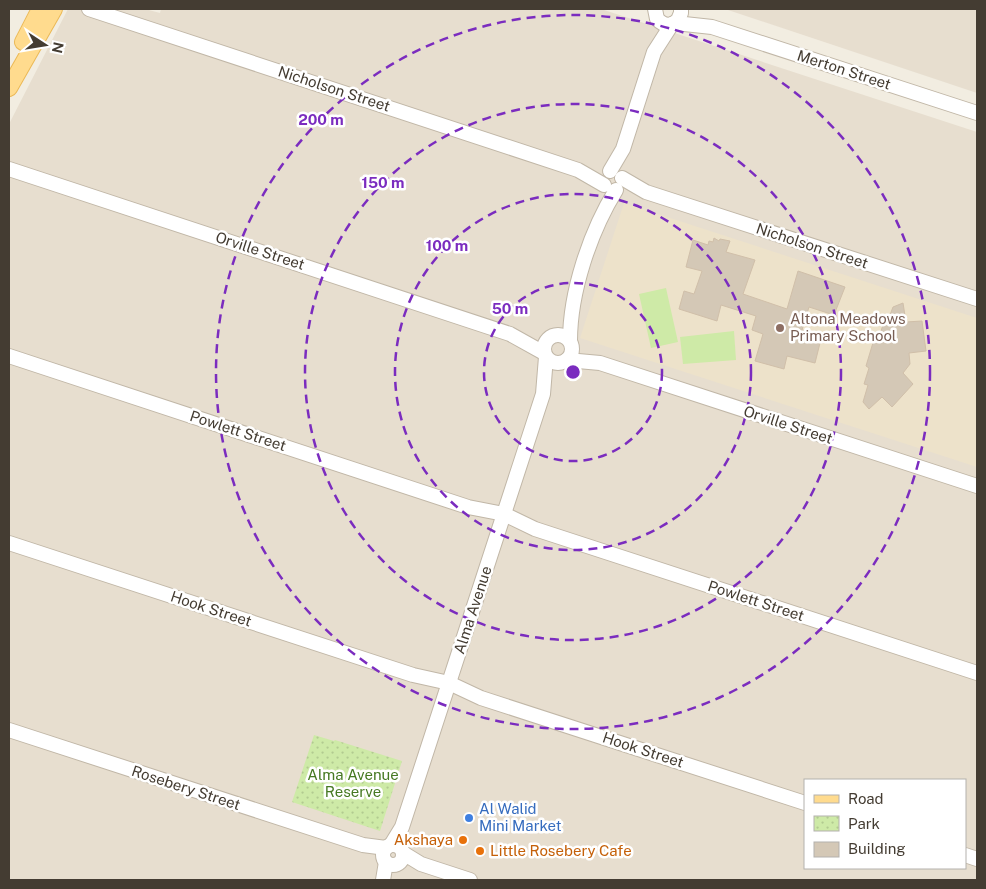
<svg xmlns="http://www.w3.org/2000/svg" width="986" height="889" font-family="'Public Sans',sans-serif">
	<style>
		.residential { fill: #e7decf; fill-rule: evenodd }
		.education { fill: #ede2ca }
		.grass { fill: #ceeaa7 }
		.park { fill: url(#park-dots) }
		.building { fill: #d4c8b6; stroke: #d0bfa9 }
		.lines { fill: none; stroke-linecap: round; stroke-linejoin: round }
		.minor-casing { stroke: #c1b7a7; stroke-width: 16 }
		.major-casing { stroke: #ebb956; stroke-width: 18 }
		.minor { stroke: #fff; stroke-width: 14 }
		.major { stroke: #ffdb8e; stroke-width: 16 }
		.ring { fill: none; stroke: #7b2cbf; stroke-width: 2.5; stroke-dasharray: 9 6 }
		.education-dot { fill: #8d6e63; stroke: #fff; stroke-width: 2 }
		.shop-dot { fill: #3f7fe0; stroke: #fff; stroke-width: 2 }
		.food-dot { fill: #e8710a; stroke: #fff; stroke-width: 2 }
		.labels { text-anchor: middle; stroke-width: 5; stroke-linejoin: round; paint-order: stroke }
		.street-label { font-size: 15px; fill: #443c32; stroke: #fff }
		.education-label { font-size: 15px; fill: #785e54; stroke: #fff; text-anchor: start }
		.park-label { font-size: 15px; fill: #467922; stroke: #fff }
		.shop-label { font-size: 15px; fill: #366cbe; stroke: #fff; text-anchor: start }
		.food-label { font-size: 15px; fill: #c56008; stroke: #fff; text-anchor: end }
		.centre { fill: #7b2cbf; stroke: #fff; stroke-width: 2.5 }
		.ring-label { font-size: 15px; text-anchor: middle; font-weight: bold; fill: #7b2cbf; stroke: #fff; stroke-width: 5; stroke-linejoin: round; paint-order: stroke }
	</style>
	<defs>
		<pattern id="park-dots" width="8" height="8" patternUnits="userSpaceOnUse" patternTransform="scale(1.25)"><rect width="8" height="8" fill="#ceeaa7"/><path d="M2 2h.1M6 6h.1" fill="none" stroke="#b2ca90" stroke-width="1.8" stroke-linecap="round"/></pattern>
	</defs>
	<rect width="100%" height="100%" fill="#f2ede1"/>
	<g class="residential">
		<path d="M 68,9 L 145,9 L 160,13 L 161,9 L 601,9 L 977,132 L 977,880 L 9,880 L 9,124 ZM 805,780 L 965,780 L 965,868 L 805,868 Z"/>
		<path d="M 725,9 L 977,9 L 977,93 Z"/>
	</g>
	<path class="education" d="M 624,203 L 977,318 L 977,467 L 580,338 Z"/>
	<g class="grass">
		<path d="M 666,288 L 678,342 L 651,348 L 639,294 Z"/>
		<path d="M 734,331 L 736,360 L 683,364 L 680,337 Z"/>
	</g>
	<path class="park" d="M 314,735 L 334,741 L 335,740 L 402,761 L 380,831 L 292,802 Z"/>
	<g class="building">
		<path d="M 714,238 L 719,241 L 720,239 L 730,241 L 726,252 L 755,260 L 743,294 L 787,309 L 798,271 L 845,287 L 834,315 L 809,307 L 802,330 L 822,335 L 815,363 L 787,356 L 784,369 L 755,361 L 763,334 L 752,330 L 756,316 L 721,305 L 717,321 L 679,309 L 684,291 L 694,294 L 702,271 L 686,267 L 693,240 L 708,245 L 709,241 L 713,242 Z"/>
		<path d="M 903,303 L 906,322 L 922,321 L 926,351 L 909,353 L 910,364 L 903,373 L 913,384 L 892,407 L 882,397 L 869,409 L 863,402 L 868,385 L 864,384 L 869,368 L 866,366 L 875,336 L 879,337 L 884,322 L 887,323 L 893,307 Z"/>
	</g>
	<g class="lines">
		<g class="minor-casing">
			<g id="minor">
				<path d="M 89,9 L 578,170 L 604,185"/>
				<path d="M 655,9 L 657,19 C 664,26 671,27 678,20 L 681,13 L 681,9"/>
				<path d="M 675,23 L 712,27 L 977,113"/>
				<path d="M 9,169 L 510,334 L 544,353"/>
				<path d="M 610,171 L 623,149 L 654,52 L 672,24"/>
				<path d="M 622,178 L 646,192 L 977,299"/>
				<circle cx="558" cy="349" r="14"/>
				<path d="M 570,341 C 570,292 590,232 616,190"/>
				<path d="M 9,356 L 468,507 L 504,514 L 535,529 L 977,673"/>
				<path d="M 567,360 L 600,363 L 977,486"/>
				<path d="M 9,543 L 413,675 L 449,683 L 481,698 L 805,803"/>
				<path d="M 9,730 L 363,845 L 386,848"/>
				<path d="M 391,845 L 402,827 L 543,394 L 546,357"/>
				<circle cx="393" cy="855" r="10"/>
				<path d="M 403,853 L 421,864 L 470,880"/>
				<path d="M 965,855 L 977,859"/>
				<path d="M 383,880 L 386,862"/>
			</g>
		</g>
		<g class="major-casing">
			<g id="major">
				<path d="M 23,42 L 40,9"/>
				<path d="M 9,88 L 54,9"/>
			</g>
		</g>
		<use href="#minor" class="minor"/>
		<use href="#major" class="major"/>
	</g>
	<g class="ring">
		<circle cx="573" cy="372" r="89"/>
		<circle cx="573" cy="372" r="178"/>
		<circle cx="573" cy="372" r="268"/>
		<circle cx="573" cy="372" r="357"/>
	</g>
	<circle class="education-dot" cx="780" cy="328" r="5"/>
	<circle class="shop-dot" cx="469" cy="818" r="5"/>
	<g class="food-dot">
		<circle cx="463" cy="840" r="5"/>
		<circle cx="480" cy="851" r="5"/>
	</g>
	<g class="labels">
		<g class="street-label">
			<text transform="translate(844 70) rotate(18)" y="5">Merton Street</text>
			<text transform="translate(334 89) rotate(18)" y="5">Nicholson Street</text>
			<text transform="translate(812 246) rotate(18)" y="5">Nicholson Street</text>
			<text transform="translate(260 251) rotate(18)" y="5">Orville Street</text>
			<text transform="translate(788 425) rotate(18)" y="5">Orville Street</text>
			<text transform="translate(238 431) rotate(18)" y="5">Powlett Street</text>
			<text transform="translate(756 601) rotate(18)" y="5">Powlett Street</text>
			<text transform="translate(211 609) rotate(18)" y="5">Hook Street</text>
			<text transform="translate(473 610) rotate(-72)" y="5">Alma Avenue</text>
			<text transform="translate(643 750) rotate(18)" y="5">Hook Street</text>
			<text transform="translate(186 788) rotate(18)" y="5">Rosebery Street</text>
		</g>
		<g class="education-label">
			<text x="790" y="324">Altona Meadows<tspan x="790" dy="17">Primary School</tspan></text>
		</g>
		<g class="park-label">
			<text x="353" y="780">Alma Avenue<tspan x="353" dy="17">Reserve</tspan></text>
		</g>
		<g class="shop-label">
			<text x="479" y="814">Al Walid<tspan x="479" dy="17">Mini Market</tspan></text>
		</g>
		<g class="food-label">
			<text x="453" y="845">Akshaya</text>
			<text x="490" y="856" text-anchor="start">Little Rosebery Cafe</text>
		</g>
	</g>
	<circle cx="573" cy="372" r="8" class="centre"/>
	<g class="ring-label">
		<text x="321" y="125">200 m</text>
		<text x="383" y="188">150 m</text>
		<text x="447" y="251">100 m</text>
		<text x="510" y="314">50 m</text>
	</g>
	<rect width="986" height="889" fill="none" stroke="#443c32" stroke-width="20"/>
	<rect x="804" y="779" width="162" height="90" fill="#ffffff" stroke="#b4b1ad"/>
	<rect x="814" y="795" width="25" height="8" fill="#ffdb8e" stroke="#b4b1ad"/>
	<text x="848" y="804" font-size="15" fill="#443c32">Road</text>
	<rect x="814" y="816" width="25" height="15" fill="url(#park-dots)" stroke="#b4b1ad"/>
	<text x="848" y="829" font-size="15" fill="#443c32">Park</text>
	<rect x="814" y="842" width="25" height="15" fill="#d4c8b6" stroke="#b4b1ad"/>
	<text x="848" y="854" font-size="15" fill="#443c32">Building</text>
	<g transform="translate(45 45) rotate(102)" stroke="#ffffff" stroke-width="4" paint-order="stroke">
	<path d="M0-4L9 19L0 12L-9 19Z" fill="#443c32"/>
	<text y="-8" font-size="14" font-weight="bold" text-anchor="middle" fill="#443c32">N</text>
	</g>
</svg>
